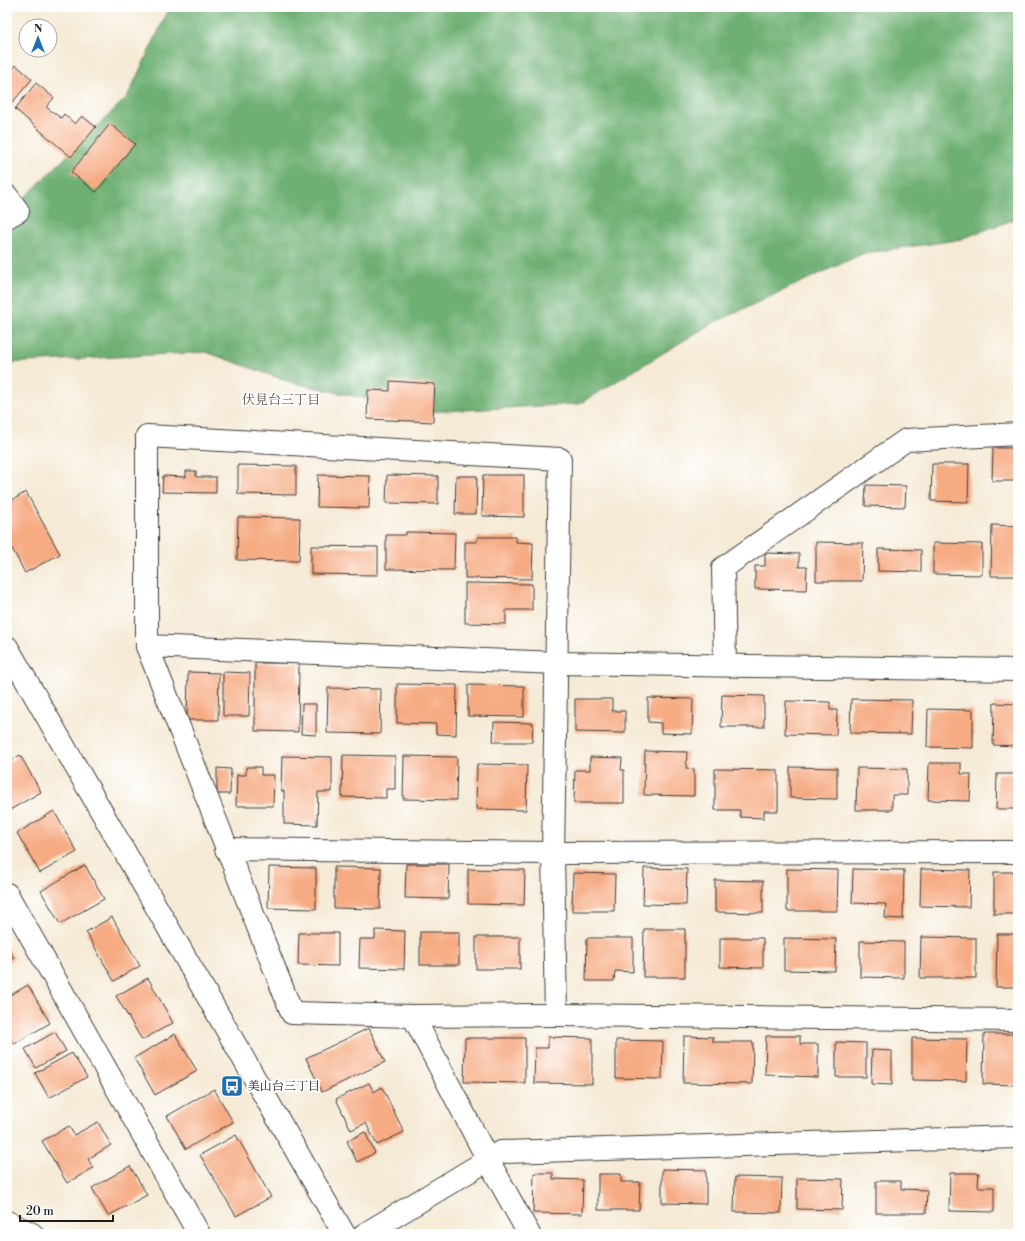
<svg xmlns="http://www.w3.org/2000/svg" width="1025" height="1241" font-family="'Libre Bodoni','Noto Serif JP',serif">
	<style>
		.forest { fill: #6eb073; stroke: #456648 }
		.building { fill: #f6ab83 }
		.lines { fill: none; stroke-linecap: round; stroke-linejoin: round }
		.minor-casing { stroke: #3d3b38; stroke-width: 24 }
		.minor { stroke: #fff; stroke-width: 22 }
		.labels { text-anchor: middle; stroke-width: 4; stroke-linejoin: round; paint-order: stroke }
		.poi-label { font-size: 12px; fill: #1c1c1c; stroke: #fff; text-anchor: start }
		.neighbourhood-label { font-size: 13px; fill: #684e40; stroke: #fff }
	</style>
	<rect width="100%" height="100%" fill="#fff"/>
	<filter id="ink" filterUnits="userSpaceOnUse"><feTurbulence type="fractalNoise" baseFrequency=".025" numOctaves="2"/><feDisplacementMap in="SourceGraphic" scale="8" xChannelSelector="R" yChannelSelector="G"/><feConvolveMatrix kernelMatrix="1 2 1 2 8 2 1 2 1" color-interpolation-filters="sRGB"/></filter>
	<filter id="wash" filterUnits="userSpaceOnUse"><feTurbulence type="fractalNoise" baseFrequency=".012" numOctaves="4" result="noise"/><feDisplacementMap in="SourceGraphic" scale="16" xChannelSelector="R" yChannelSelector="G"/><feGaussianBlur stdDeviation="0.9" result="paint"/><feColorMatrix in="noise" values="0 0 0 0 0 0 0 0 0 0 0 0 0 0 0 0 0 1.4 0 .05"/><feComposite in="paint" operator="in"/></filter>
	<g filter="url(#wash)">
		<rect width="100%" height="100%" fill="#f5ead5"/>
		<path class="forest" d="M 170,7 L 1018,7 L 1018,218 L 958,240 L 864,253 L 711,324 L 579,404 L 426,412 L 290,382 L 206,352 L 7,363 L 7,215 L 127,97 Z"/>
		<g id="blocks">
			<g class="building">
				<path d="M 16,65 L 32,79 L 7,109 L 7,76 Z"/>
				<path d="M 36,83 L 54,98 L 46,107 L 61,118 L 64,114 L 75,124 L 82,116 L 96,127 L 71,157 L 15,109 Z"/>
				<path d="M 110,124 L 135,144 L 96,192 L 71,172 Z"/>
				<path d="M 390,381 L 435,384 L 433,422 L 367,419 L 368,390 L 390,391 Z"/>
				<path d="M 993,448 L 1018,448 L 1018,481 L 992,481 Z"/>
				<path d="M 932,464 L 969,464 L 968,502 L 931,501 Z"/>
				<path d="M 238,465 L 296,466 L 296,495 L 238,494 Z"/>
				<path d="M 186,471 L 196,471 L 196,477 L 216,477 L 216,493 L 162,492 L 163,476 L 186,477 Z"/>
				<path d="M 318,475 L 370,476 L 369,508 L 317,507 Z"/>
				<path d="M 387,475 L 438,476 L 438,504 L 386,503 Z"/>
				<path d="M 483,475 L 524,475 L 524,517 L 482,516 Z"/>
				<path d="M 456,476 L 477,476 L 476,514 L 455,514 Z"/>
				<path d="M 866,485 L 906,486 L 905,507 L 865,506 Z"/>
				<path d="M 26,492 L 60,554 L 25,573 L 7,539 L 7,503 Z"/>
				<path d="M 238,517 L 300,518 L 299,561 L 237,560 Z"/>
				<path d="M 992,525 L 1018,526 L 1018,576 L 991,576 Z"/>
				<path d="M 406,532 L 455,533 L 454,570 L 386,569 L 386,535 L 406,535 Z"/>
				<path d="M 477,537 L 516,537 L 516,542 L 533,543 L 532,579 L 465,578 L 465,542 L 477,542 Z"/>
				<path d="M 816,542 L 863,543 L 862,581 L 816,581 Z"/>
				<path d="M 933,543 L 982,544 L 982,575 L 933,574 Z"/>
				<path d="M 311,546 L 378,547 L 378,575 L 311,574 Z"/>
				<path d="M 878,549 L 921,550 L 921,572 L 878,571 Z"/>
				<path d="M 765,553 L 799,554 L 799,567 L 807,567 L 806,590 L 755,589 L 755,566 L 765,566 Z"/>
				<path d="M 465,583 L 532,584 L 532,610 L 506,610 L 506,624 L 465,623 Z"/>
				<path d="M 255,663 L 299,663 L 298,732 L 255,731 Z"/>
				<path d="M 188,672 L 219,673 L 218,720 L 187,720 Z"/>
				<path d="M 223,672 L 250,673 L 249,716 L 223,716 Z"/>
				<path d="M 397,684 L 457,685 L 456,735 L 436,734 L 436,724 L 397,723 Z"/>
				<path d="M 468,685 L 524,686 L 524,717 L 468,716 Z"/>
				<path d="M 328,688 L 381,689 L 380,734 L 327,733 Z"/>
				<path d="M 722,695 L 764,696 L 764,727 L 721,727 Z"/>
				<path d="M 648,698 L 693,699 L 692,734 L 661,733 L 661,723 L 648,722 Z"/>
				<path d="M 575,699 L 612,699 L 612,711 L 625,711 L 625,733 L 575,732 Z"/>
				<path d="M 851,699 L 912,700 L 911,734 L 850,733 Z"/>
				<path d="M 1017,699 L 1018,700 L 1018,746 L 993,745 L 994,703 L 1016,704 Z"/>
				<path d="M 786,701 L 830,702 L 830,710 L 837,710 L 836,735 L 785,734 Z"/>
				<path d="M 302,704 L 316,704 L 316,735 L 301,734 Z"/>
				<path d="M 928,709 L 973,710 L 973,748 L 927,747 Z"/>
				<path d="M 494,722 L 533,723 L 532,742 L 493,742 Z"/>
				<path d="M 645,751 L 687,752 L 686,768 L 694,769 L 694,796 L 644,795 Z"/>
				<path d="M 20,755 L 41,792 L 8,811 L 7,763 Z"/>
				<path d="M 343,755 L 395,756 L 395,789 L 386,789 L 386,798 L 342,797 Z"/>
				<path d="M 282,756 L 332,757 L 332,792 L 318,792 L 317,825 L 284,824 L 284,791 L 281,791 Z"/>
				<path d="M 404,756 L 457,757 L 456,800 L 403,799 Z"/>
				<path d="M 590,757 L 622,758 L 621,770 L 624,770 L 624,803 L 574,803 L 575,770 L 590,770 Z"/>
				<path d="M 929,763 L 961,763 L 961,774 L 971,774 L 970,801 L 928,800 Z"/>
				<path d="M 477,764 L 527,765 L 526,810 L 476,809 Z"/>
				<path d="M 246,767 L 261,767 L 261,775 L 274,775 L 273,806 L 236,806 L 237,775 L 246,775 Z"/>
				<path d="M 790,767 L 837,768 L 837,799 L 790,798 Z"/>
				<path d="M 217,768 L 231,769 L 230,794 L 217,794 Z"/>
				<path d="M 857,768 L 907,769 L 907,795 L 892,795 L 892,810 L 856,810 Z"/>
				<path d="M 715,769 L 778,770 L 778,811 L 764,811 L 764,818 L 740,817 L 740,810 L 715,810 Z"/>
				<path d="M 997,774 L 1018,774 L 1018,809 L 996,809 Z"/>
				<path d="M 54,811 L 77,852 L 40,873 L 17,833 Z"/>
				<path d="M 406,864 L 449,864 L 448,899 L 405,898 Z"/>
				<path d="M 85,865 L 104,899 L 60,924 L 41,891 Z"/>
				<path d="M 269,867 L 316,868 L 316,909 L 268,908 Z"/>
				<path d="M 334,867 L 381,868 L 380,909 L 334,908 Z"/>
				<path d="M 644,868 L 687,869 L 686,905 L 643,904 Z"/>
				<path d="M 468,869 L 525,870 L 524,905 L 468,904 Z"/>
				<path d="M 787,869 L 838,870 L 837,911 L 787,911 Z"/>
				<path d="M 853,869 L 904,870 L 903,919 L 885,918 L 886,904 L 852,903 Z"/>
				<path d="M 921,869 L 970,870 L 969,907 L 920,906 Z"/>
				<rect x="994" y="872" width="24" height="42"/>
				<path d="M 573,873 L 615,874 L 614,911 L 572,911 Z"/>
				<path d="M 715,880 L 763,881 L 763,913 L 715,912 Z"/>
				<path d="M 112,917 L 140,966 L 114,981 L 86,932 Z"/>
				<path d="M 644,929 L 685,929 L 685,977 L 643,977 Z"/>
				<path d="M 375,930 L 405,931 L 404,969 L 359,968 L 360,939 L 375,939 Z"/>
				<rect x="420" y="932" width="39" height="33"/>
				<path d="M 299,933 L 338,933 L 338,966 L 298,965 Z"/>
				<path d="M 997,934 L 1018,934 L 1018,987 L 996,987 Z"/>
				<rect x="476" y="937" width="44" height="32"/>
				<path d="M 921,937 L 976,938 L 976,978 L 920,978 Z"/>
				<path d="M 587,938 L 633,938 L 633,972 L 615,971 L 614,981 L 586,981 Z"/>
				<path d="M 720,938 L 763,938 L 763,968 L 720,967 Z"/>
				<path d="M 784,938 L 836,939 L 835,971 L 784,970 Z"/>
				<path d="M 860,941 L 904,942 L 904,978 L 860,977 Z"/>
				<path d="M 7,947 L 14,958 L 7,962 Z"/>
				<path d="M 148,978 L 173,1023 L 142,1040 L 116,996 Z"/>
				<path d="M 28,985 L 50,1023 L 14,1044 L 7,1032 L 7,997 Z"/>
				<path d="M 369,1028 L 385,1062 L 322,1092 L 306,1058 Z"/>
				<path d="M 55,1032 L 66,1051 L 36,1068 L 25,1049 Z"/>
				<path d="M 175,1034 L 197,1071 L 155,1095 L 134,1058 Z"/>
				<path d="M 984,1034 L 1018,1034 L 1018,1085 L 983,1084 Z"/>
				<path d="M 684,1036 L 713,1037 L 713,1042 L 753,1042 L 752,1084 L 683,1083 Z"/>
				<path d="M 766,1036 L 800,1036 L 800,1044 L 818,1044 L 818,1077 L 765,1075 Z"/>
				<path d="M 548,1037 L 592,1038 L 592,1084 L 534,1083 L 535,1048 L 548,1048 Z"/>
				<path d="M 465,1038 L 525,1038 L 525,1083 L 464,1082 Z"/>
				<path d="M 912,1038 L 967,1039 L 966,1081 L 912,1080 Z"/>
				<path d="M 616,1040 L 663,1041 L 662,1079 L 616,1078 Z"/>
				<path d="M 836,1042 L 866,1043 L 866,1077 L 836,1077 Z"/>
				<path d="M 872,1050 L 892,1051 L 892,1085 L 871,1084 Z"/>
				<path d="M 72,1053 L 87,1077 L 49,1098 L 35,1073 Z"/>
				<path d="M 369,1083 L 374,1092 L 382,1087 L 404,1132 L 377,1145 L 366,1123 L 351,1130 L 336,1099 Z"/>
				<path d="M 214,1089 L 233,1122 L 186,1149 L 167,1116 Z"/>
				<path d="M 98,1122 L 111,1145 L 88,1159 L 93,1168 L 67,1183 L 42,1141 L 69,1126 L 74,1135 Z"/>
				<path d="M 365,1132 L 375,1153 L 357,1162 L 347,1141 Z"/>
				<path d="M 236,1135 L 271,1197 L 236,1216 L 200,1155 Z"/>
				<path d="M 130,1166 L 147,1195 L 108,1216 L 92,1188 Z"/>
				<path d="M 662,1169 L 706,1170 L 706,1204 L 662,1203 Z"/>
				<path d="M 534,1173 L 553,1173 L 553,1179 L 583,1180 L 582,1214 L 533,1213 Z"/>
				<path d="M 950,1173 L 979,1173 L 978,1187 L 994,1187 L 994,1212 L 949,1211 Z"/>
				<path d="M 598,1174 L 621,1174 L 621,1182 L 640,1182 L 639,1210 L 598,1210 Z"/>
				<path d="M 735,1177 L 782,1178 L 781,1213 L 734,1212 Z"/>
				<path d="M 797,1178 L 843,1179 L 842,1210 L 797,1209 Z"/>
				<path d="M 876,1181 L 901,1181 L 901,1189 L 927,1190 L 926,1213 L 876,1213 Z"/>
			</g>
		</g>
	</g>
	<g filter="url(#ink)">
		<use href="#blocks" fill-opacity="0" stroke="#3d3b38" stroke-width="1"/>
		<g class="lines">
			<g class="minor-casing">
				<g id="minor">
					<path d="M 7,196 L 18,211 L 7,217"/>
					<path d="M 147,646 L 147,436 L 560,459 L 553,853 L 556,1015"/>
					<path d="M 7,647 L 344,1234"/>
					<path d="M 725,665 L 723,568 L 906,440 L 1018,434"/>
					<path d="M 1018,670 L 556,663 L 147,646 L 292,1013 L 413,1016 L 556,1015 L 1018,1020"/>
					<path d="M 226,849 L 553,853 L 1018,852"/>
					<path d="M 7,894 L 199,1234"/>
					<path d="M 413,1016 L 488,1160 L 529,1234"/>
					<path d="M 7,1222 L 32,1234"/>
					<path d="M 365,1234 L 501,1152 L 1018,1137"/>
				</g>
			</g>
			<use href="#minor" class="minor"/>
		</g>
	</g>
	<defs>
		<g id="bus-square" transform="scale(1.15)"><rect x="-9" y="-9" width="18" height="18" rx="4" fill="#1f6fb2" stroke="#fff"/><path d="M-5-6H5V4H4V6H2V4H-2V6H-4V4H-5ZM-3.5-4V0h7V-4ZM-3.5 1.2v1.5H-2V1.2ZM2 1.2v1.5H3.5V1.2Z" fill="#fff"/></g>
	</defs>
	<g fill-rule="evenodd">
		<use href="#bus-square" x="232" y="1086"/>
	</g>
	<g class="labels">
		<g class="poi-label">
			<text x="248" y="1090">美山台三丁目</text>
		</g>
		<g class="neighbourhood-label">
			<text x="281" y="404">伏見台三丁目</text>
		</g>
	</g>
	<rect width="1025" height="1241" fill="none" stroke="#fff" stroke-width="24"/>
	<g transform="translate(38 38)"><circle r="19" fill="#ffffff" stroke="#a4a4a4"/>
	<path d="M0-3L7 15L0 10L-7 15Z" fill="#1f6fb2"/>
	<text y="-6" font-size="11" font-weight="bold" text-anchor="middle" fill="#1c1c1c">N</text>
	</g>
	<path d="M20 1215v6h93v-6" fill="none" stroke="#1c1c1c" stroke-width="2"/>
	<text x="26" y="1215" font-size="12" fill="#1c1c1c" stroke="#ffffff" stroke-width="3" paint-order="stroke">20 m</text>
</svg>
